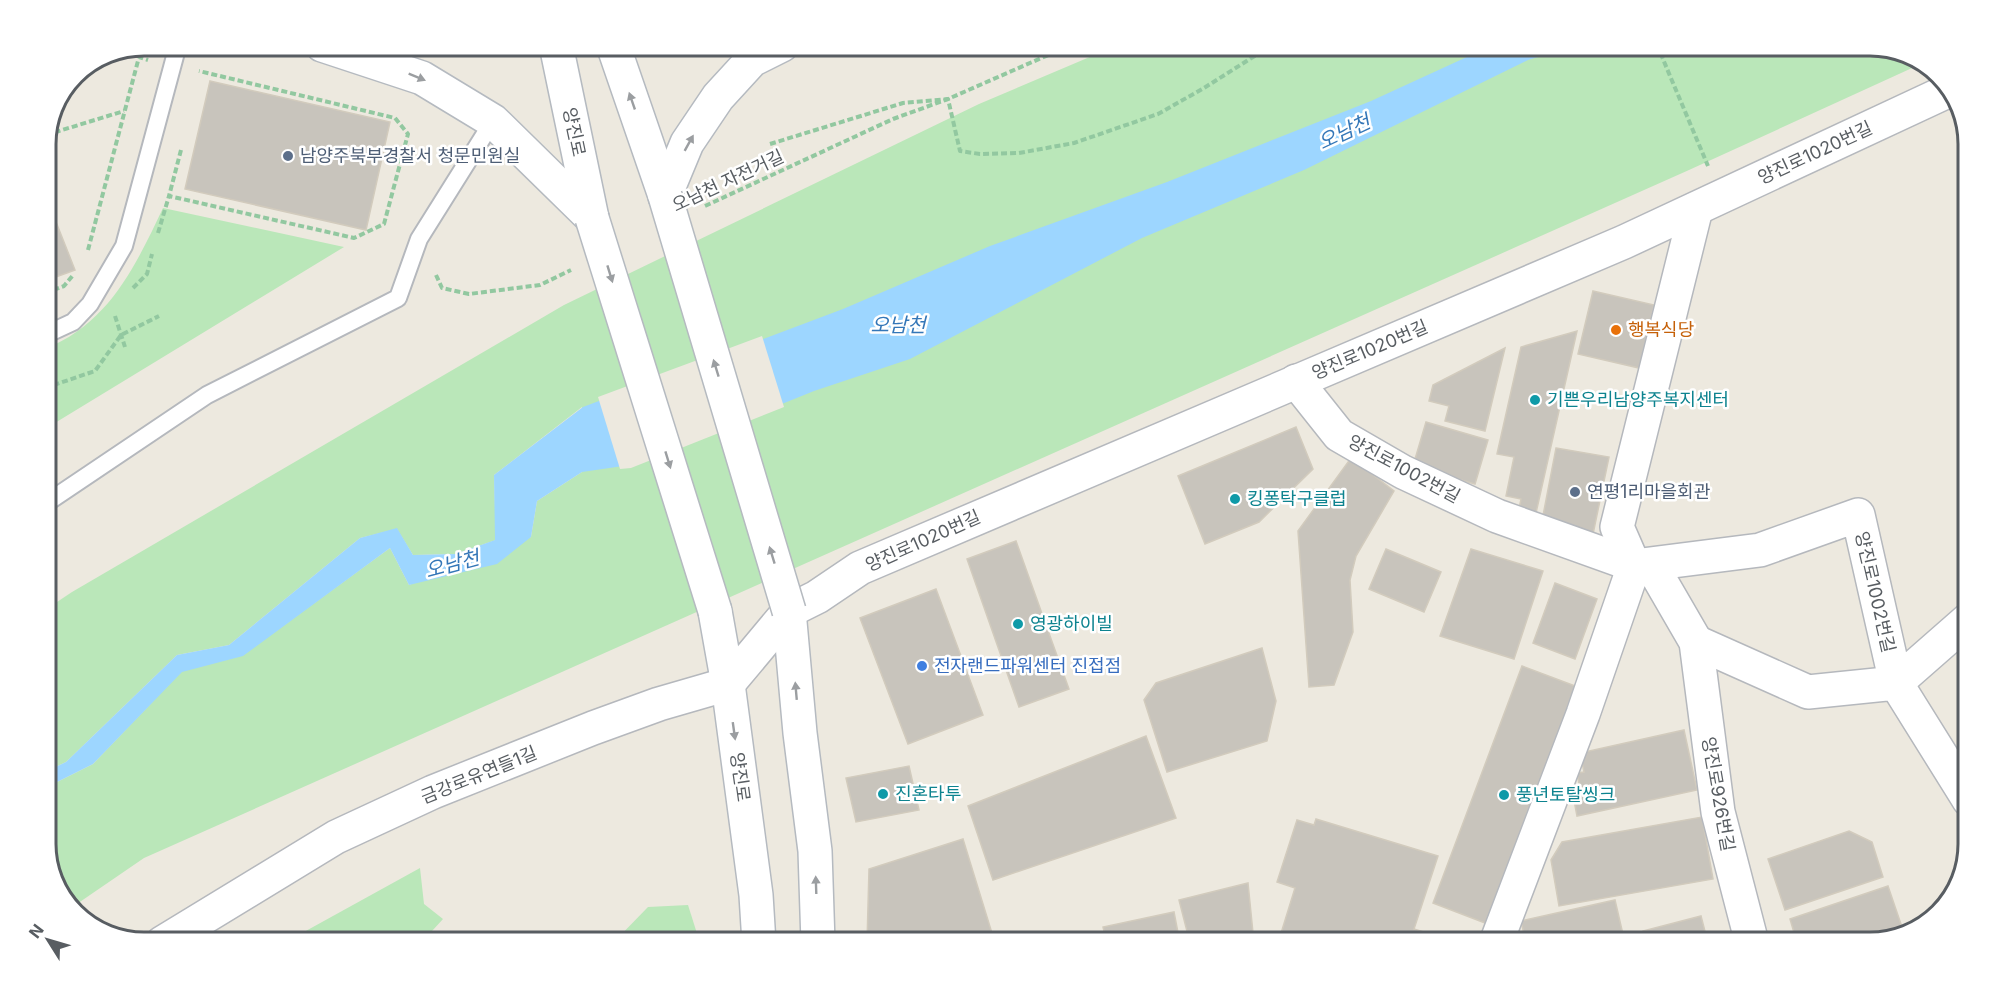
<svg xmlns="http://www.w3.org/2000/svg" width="2014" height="988" font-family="Inter,'Noto Sans KR',sans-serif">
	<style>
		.green { fill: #bae7b9 }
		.water { fill: #9dd6ff }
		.pier { fill: #ede9df }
		.building { fill: #c8c4bc; stroke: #d2cbbd; stroke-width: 1.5 }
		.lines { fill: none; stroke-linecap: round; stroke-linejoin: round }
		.lane-casing { stroke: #b5b8bd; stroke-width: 20 }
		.street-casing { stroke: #b5b8bd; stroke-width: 36 }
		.secondary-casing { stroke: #b5bac0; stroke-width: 36 }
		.path { stroke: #92c8a0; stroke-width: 4; stroke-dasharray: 6 3; stroke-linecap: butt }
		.lane { stroke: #fff; stroke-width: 16 }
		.street { stroke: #fff; stroke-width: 33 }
		.secondary { stroke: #fff; stroke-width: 33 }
		.secondary-bridge-casing { stroke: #b5bac0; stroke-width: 36; stroke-linecap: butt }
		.secondary-bridge { stroke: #fff; stroke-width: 33 }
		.oneway { fill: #9b9ea1 }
		.service-dot { fill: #5c6f8a; stroke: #fff; stroke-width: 2 }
		.food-dot { fill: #e8710a; stroke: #fff; stroke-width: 2 }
		.culture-dot { fill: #0f9aa8; stroke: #fff; stroke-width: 2 }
		.shop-dot { fill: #3f7fe0; stroke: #fff; stroke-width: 2 }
		.labels { text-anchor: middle; stroke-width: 5; stroke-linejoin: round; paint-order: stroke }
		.street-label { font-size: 18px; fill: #585d62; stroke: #fff }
		.service-label { font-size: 18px; fill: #4e5e75; stroke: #fff; text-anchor: start }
		.food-label { font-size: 18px; fill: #c56008; stroke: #fff; text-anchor: start }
		.culture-label { font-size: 18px; fill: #0d838f; stroke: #fff; text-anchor: start }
		.shop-label { font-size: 18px; fill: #366cbe; stroke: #fff; text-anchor: start }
		.water-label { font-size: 20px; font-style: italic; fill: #3477b8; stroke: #fff }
		.rim { fill: none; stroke: #585d62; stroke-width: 3 }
	</style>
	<rect width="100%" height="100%" fill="#ede9df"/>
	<g class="green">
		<path d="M 1118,45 L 1871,45 L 1914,55 L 1923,63 L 1689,170 L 144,858 L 71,908 L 62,900 L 45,852 L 45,788 L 93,764 L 182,671 L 243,655 L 390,548 L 409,585 L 531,537 L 537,501 L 582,472 L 582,407 L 494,475 L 496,540 L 455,554 L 413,555 L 397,529 L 360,538 L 229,645 L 177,655 L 66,762 L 45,772 L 45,610 L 72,592 L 564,305 L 979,104 Z"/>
		<path d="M 163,208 L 344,247 L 45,429 L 45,349 C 109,323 135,267 163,208 Z"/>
		<path d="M 420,868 L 424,904 L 443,919 L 421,943 L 284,943 Z"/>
		<path d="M 688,905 L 700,943 L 613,943 L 648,907 Z"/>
	</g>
	<path class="water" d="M 1493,45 L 1579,45 L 1528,60 L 1304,170 L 1142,238 L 910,359 L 814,391 L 630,465 L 582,472 L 537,501 L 531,537 L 497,564 L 409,585 L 390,548 L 243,656 L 182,672 L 93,764 L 45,788 L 45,772 L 66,762 L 177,655 L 229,645 L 360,538 L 397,528 L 413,555 L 456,554 L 495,540 L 494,475 L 583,407 L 843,309 L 990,246 L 1167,182 L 1371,101 Z"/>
	<path class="pier" d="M 762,336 L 784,407 L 631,468 L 620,469 L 598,397 Z"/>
	<g class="building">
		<path d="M 210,81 L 390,122 L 366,230 L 185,189 Z"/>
		<path d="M 45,194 L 75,270 L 45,281 Z"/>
		<path d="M 1593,291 L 1654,305 L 1639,368 L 1578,354 Z"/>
		<path d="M 1577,331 L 1536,513 L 1519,509 L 1521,499 L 1506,496 L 1514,457 L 1497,454 L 1521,347 Z"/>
		<path d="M 1505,348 L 1485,431 L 1445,421 L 1449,406 L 1429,401 L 1433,385 Z"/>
		<path d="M 1426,422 L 1488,440 L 1475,484 L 1413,466 Z"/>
		<path d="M 1296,427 L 1313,469 L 1259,522 L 1205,544 L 1178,476 Z"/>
		<path d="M 1556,448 L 1609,457 L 1592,539 L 1541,526 Z"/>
		<path d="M 1351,458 L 1394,491 L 1356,556 L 1350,580 L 1353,632 L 1334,685 L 1309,687 L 1298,531 Z"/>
		<path d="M 1016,541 L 1069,689 L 1019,707 L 967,559 Z"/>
		<path d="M 1386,549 L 1441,572 L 1424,612 L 1369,589 Z"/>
		<path d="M 1471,549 L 1543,571 L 1514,659 L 1440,636 Z"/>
		<path d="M 1555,583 L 1597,599 L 1575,659 L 1533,643 Z"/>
		<path d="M 936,589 L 983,715 L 908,744 L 860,618 Z"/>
		<path d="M 1262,648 L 1276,701 L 1267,741 L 1167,772 L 1144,700 L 1156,683 Z"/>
		<path d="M 1522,666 L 1575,686 L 1485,923 L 1433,903 Z"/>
		<path d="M 1684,730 L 1697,790 L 1577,816 L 1572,790 L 1580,789 L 1577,773 L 1584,772 L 1580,753 Z"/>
		<path d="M 1146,736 L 1176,818 L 993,880 L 968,806 Z"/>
		<path d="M 909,766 L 919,810 L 856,822 L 846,778 Z"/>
		<path d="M 1702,817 L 1713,879 L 1559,906 L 1551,860 L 1562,842 Z"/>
		<path d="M 1316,819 L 1438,856 L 1414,929 L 1427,933 L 1424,943 L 1278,943 L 1295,888 L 1277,882 L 1297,820 L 1314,825 Z"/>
		<path d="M 1849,831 L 1872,842 L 1883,877 L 1785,910 L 1768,859 Z"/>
		<path d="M 963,839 L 995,943 L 867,943 L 869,869 Z"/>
		<path d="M 1248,883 L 1254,943 L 1190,943 L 1179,900 Z"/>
		<path d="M 1888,886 L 1904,933 L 1871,943 L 1797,943 L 1790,919 Z"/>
		<path d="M 1615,900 L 1625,943 L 1526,943 L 1521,921 Z"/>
		<path d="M 1174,912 L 1180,943 L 1107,943 L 1103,927 Z"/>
		<path d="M 1701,916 L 1708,943 L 1646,943 L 1643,931 Z"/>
	</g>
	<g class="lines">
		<g class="lane-casing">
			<g id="lane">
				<path d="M 45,335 L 73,322 L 90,304 L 124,246 L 178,45"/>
				<path d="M 45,504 L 207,395 L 398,298 L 419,239 L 493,121"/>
			</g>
		</g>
		<g class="street-casing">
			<g id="street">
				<path d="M 1296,381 L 1339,435 L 1403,472 L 1497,516 L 1656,573 L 1696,642 L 1718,812 L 1752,943"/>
				<path d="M 1634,566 L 1760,550 L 1858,515 L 1896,683 L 1969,619"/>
				<path d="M 1696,642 L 1808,692 L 1896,683 L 1969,800"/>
				<path d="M 162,943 L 336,837 L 433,792 L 593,728 L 659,704 L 728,684 L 789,611 L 817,597 L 860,568 L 1624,242 L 1952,89"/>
				<path d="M 1496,943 L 1583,714 L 1634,566 L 1617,527 L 1696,209"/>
			</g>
		</g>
		<g class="secondary-casing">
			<g id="secondary">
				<path d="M 322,45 L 422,78 L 493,121 L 592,218"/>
				<path d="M 556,45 L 592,218"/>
				<path d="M 613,45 L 665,196"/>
				<path d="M 665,196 L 687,143 L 718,97 L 752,60 L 782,45"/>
				<path d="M 715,611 L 728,684 L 756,895 L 759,943"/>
				<path d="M 789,611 L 800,733 L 815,851 L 818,943"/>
			</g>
		</g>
		<g class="path">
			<path d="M 1657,45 L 1708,166"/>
			<path d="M 46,135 L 124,111"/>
			<path d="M 770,144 L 903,103 L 948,99 L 960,151 L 980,154 L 1019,153 L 1074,143 L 1158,114 L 1204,88 L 1272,45"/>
			<path d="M 181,150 L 169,196 L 354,238 L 384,224 L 408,134 L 395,118 L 199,71"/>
			<path d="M 705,206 L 893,119 L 948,99 L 1071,45"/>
			<path d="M 158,233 L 169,196"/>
			<path d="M 88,250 L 139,57 L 148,60"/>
			<path d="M 436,275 L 442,288 L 469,294 L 540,285 L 571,270"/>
			<path d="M 133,288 L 147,274 L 152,254"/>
			<path d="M 45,293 L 64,286 L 74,274"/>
			<path d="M 115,316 L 125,347"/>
			<path d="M 45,388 L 95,371 L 121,335 L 159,316"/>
		</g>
		<use href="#lane" class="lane"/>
		<use href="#street" class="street"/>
		<use href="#secondary" class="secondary"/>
		<g class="secondary-bridge-casing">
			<g id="secondary-bridge">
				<path d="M 665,196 L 789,611"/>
				<path d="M 592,218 L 715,611"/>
			</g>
		</g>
		<use href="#secondary-bridge" class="secondary-bridge"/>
	</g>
	<defs><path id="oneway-solid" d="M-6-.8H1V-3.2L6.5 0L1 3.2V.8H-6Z" transform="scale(1.5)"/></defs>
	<g class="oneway">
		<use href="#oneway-solid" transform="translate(417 77) rotate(22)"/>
		<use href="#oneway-solid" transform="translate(632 101) rotate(-109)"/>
		<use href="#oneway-solid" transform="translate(689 143) rotate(-61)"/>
		<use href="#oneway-solid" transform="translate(610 274) rotate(73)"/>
		<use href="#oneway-solid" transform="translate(716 368) rotate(-107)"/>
		<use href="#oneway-solid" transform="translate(668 460) rotate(73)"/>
		<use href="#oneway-solid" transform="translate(772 555) rotate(-107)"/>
		<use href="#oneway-solid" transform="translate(796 691) rotate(-95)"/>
		<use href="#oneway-solid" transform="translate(734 731) rotate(82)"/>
		<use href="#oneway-solid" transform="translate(816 885) rotate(-92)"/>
	</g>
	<g class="service-dot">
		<circle cx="288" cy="156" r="6"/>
		<circle cx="1575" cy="492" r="6"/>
	</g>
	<circle class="food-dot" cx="1616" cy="330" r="6"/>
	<g class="culture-dot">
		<circle cx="1535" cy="400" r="6"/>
		<circle cx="1235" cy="499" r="6"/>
		<circle cx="1018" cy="624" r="6"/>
		<circle cx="883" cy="794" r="6"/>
		<circle cx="1504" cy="795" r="6"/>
	</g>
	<circle class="shop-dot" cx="922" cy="666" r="6"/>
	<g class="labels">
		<g class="street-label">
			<text transform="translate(574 132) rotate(78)" y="6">양진로</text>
			<text transform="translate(1815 153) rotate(-25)" y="6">양진로1020번길</text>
			<text transform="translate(728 181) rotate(-25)" y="6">오남천 자전거길</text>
			<text transform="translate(1370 350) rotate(-23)" y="6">양진로1020번길</text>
			<text transform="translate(1404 469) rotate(28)" y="6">양진로1002번길</text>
			<text transform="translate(923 541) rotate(-24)" y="6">양진로1020번길</text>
			<text transform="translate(1875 592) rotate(77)" y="6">양진로1002번길</text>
			<text transform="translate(479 775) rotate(-22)" y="6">금강로유연들1길</text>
			<text transform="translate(740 777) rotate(82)" y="6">양진로</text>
			<text transform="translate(1718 794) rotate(80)" y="6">양진로926번길</text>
		</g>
		<g class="service-label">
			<text x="300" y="162">남양주북부경찰서 청문민원실</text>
			<text x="1587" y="498">연평1리마을회관</text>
		</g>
		<g class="food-label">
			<text x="1628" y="336">행복식당</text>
		</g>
		<g class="culture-label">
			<text x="1547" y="406">기쁜우리남양주복지센터</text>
			<text x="1247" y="505">킹퐁탁구클럽</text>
			<text x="1030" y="630">영광하이빌</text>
			<text x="895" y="800">진혼타투</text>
			<text x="1516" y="801">풍년토탈씽크</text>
		</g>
		<g class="shop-label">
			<text x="934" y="672">전자랜드파워센터 진접점</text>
		</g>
		<g class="water-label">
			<text transform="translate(1344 132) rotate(-25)" y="7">오남천</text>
			<text x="898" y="332">오남천</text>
			<text transform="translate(452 564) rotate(-15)" y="7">오남천</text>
		</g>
	</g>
	<path d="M0 0H2014V988H0ZM144 56H1870A88 88 0 0 1 1958 144V844A88 88 0 0 1 1870 932H144A88 88 0 0 1 56 844V144A88 88 0 0 1 144 56Z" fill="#fff" fill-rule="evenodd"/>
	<path class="rim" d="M144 56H1870A88 88 0 0 1 1958 144V844A88 88 0 0 1 1870 932H144A88 88 0 0 1 56 844V144A88 88 0 0 1 144 56Z"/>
	<g transform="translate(48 940) rotate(307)" stroke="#ffffff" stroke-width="4.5" paint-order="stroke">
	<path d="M0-4.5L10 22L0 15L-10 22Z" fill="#585d62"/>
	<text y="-9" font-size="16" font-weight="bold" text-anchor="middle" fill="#585d62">N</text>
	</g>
</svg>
